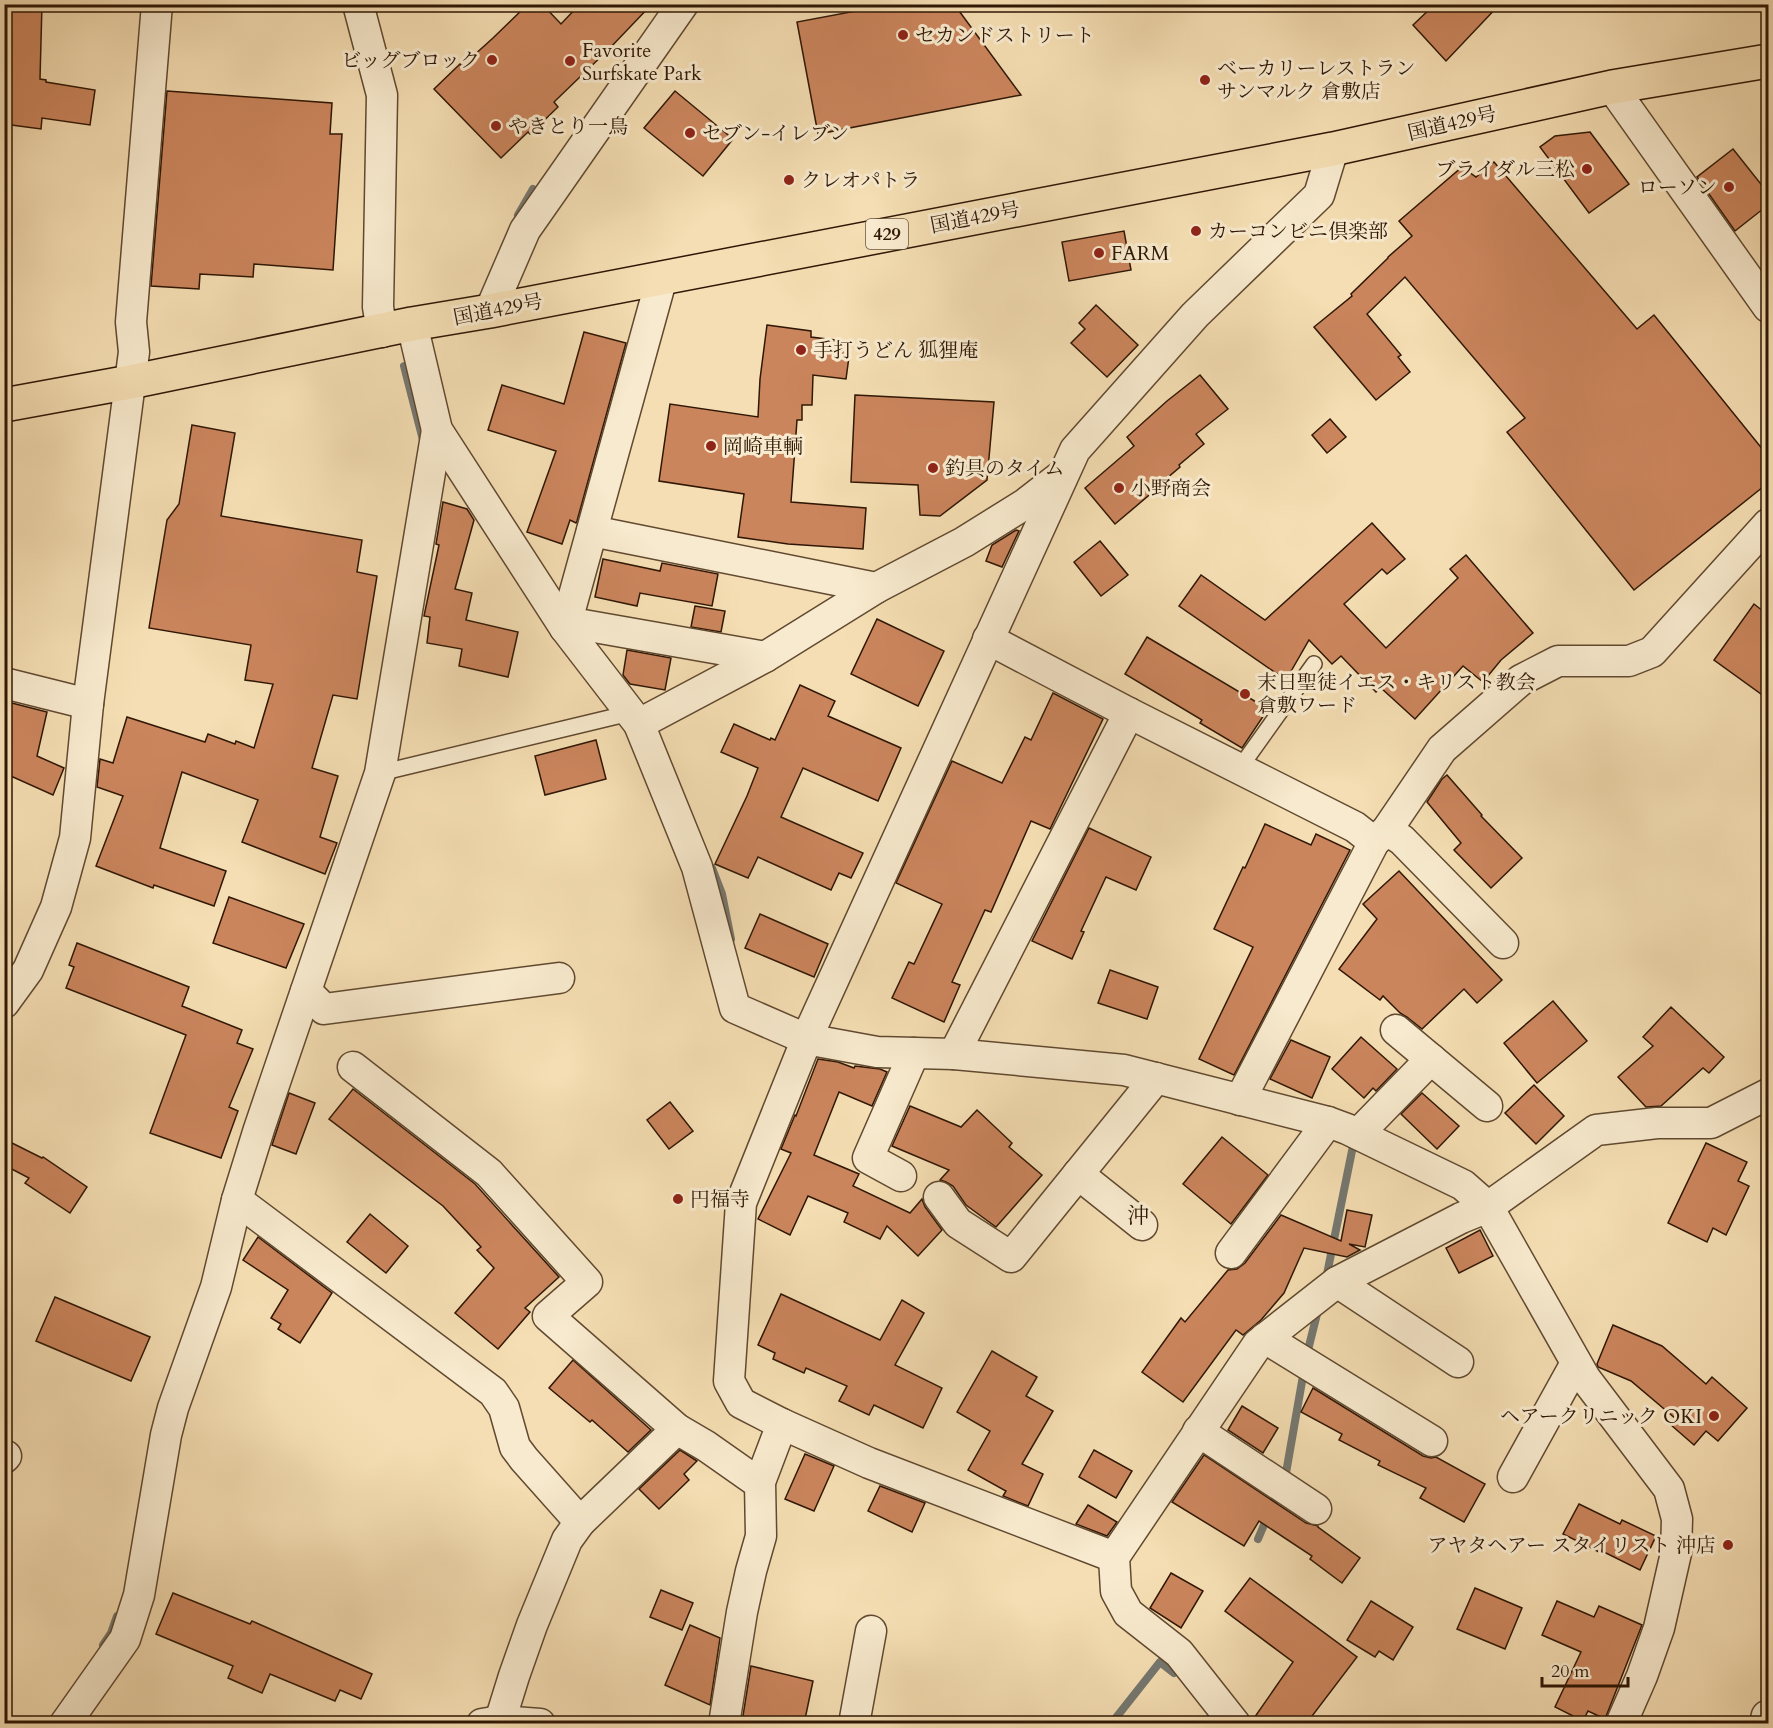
<svg xmlns="http://www.w3.org/2000/svg" width="1773" height="1728" font-family="Cardo,'Noto Serif JP',serif">
	<style>
		.lines { fill: none; stroke-linecap: round; stroke-linejoin: round }
		.stream { stroke: #757871; stroke-width: 8 }
		.building { fill: #cb855d; stroke: #2f1705; stroke-width: 1.5 }
		.service-casing { stroke: #604930; stroke-width: 18 }
		.minor-casing { stroke: #604930; stroke-width: 33 }
		.tertiary-casing { stroke: #604930; stroke-width: 36 }
		.trunk-casing { stroke: #2f1705; stroke-width: 36 }
		.service { stroke: #f8eace; stroke-width: 15 }
		.minor { stroke: #f8eace; stroke-width: 30 }
		.tertiary { stroke: #f8eace; stroke-width: 33 }
		.trunk { stroke: #f5deb3; stroke-width: 33 }
		.poi-dot { fill: #8f2418; stroke: #f8eace; stroke-width: 2 }
		.labels { text-anchor: middle; stroke-width: 6; stroke-linejoin: round; paint-order: stroke }
		.shield { fill: #f8eace; stroke: #6b5641; stroke-width: 1.5 }
		.shield-label { font-size: 18px; font-weight: bold; fill: #2f1705 }
		.poi-label { font-size: 20px; fill: #2f1705; stroke: #f8eace; text-anchor: start }
		.street-label { font-size: 20px; fill: #2f1705; stroke: #f8eace }
		.quarter-label { font-size: 22px; fill: #2f1705; stroke: #f8eace }
	</style>
	<rect width="100%" height="100%" fill="#f5deb3"/>
	<filter id="stains"><feTurbulence type="fractalNoise" baseFrequency=".00333" numOctaves="4"/><feColorMatrix values="0 0 0 0 .2 0 0 0 0 .09 0 0 0 0 .02 0 0 0 .5 -.17"/></filter>
	<radialGradient id="worn" r=".72"><stop offset=".6" stop-color="#630" stop-opacity="0"/><stop offset="1" stop-color="#630" stop-opacity=".3"/></radialGradient>
	<g class="lines">
		<g class="stream">
			<path d="M 518,215 L 533,189"/>
			<path d="M 404,366 L 424,444"/>
			<path d="M 712,868 L 722,894 L 731,939"/>
			<path d="M 1326,1279 L 1354,1141"/>
			<path d="M 1306,1358 L 1319,1306"/>
			<path d="M 1258,1539 L 1286,1473 L 1304,1370"/>
			<path d="M 103,1645 L 111,1633 L 117,1616"/>
			<path d="M 1111,1724 L 1160,1662 L 1174,1673 L 1177,1669"/>
		</g>
	</g>
	<g class="building">
		<path d="M 4,4 L 42,4 L 40,79 L 46,80 L 46,82 L 95,90 L 90,125 L 42,118 L 41,129 L 4,124 Z"/>
		<path d="M 528,4 L 542,4 L 561,24 L 580,4 L 652,4 L 609,49 L 554,102 L 558,107 L 530,134 L 528,132 L 501,158 L 434,89 L 460,64 L 462,66 L 493,38 Z"/>
		<path d="M 893,4 L 954,4 L 1021,95 L 818,134 L 797,22 Z"/>
		<path d="M 1435,4 L 1500,4 L 1446,61 L 1413,25 Z"/>
		<path d="M 167,91 L 332,103 L 330,134 L 342,134 L 333,270 L 254,264 L 253,277 L 200,274 L 199,289 L 151,286 Z"/>
		<path d="M 675,91 L 733,139 L 703,176 L 644,128 Z"/>
		<path d="M 1590,132 L 1629,184 L 1589,213 L 1540,147 L 1555,136 Z"/>
		<path d="M 1733,149 L 1768,193 L 1768,205 L 1735,231 L 1697,177 Z"/>
		<path d="M 1494,162 L 1637,329 L 1654,315 L 1768,456 L 1768,483 L 1634,590 L 1507,432 L 1525,418 L 1405,277 L 1367,314 L 1401,355 L 1398,357 L 1410,372 L 1376,400 L 1314,327 L 1352,296 L 1351,294 L 1388,258 L 1388,257 L 1412,236 L 1399,221 L 1462,167 L 1476,177 Z"/>
		<path d="M 1124,231 L 1131,270 L 1069,281 L 1062,242 Z"/>
		<path d="M 1096,305 L 1138,345 L 1107,377 L 1071,343 L 1085,329 L 1079,323 Z"/>
		<path d="M 767,325 L 811,331 L 811,337 L 851,342 L 846,379 L 813,375 L 812,405 L 802,405 L 802,420 L 797,420 L 791,502 L 866,508 L 863,549 L 788,544 L 738,537 L 744,494 L 659,481 L 670,404 L 758,417 L 760,379 Z"/>
		<path d="M 584,332 L 626,343 L 577,521 L 576,523 L 570,520 L 562,544 L 527,532 L 556,451 L 488,430 L 502,385 L 564,404 Z"/>
		<path d="M 1200,375 L 1228,409 L 1196,434 L 1204,444 L 1179,465 L 1180,467 L 1153,490 L 1154,491 L 1115,524 L 1085,488 L 1134,446 L 1127,437 L 1167,401 Z"/>
		<path d="M 855,395 L 994,402 L 987,480 L 940,516 L 920,515 L 918,485 L 851,482 Z"/>
		<path d="M 1330,419 L 1346,437 L 1327,453 L 1312,435 Z"/>
		<path d="M 192,425 L 235,433 L 221,516 L 362,540 L 357,572 L 377,576 L 357,699 L 333,695 L 312,768 L 338,776 L 320,837 L 337,843 L 325,874 L 242,842 L 258,800 L 182,772 L 160,848 L 226,871 L 214,906 L 154,885 L 153,888 L 96,866 L 123,796 L 97,787 L 100,759 L 113,763 L 127,717 L 205,742 L 208,734 L 235,744 L 236,741 L 254,748 L 273,684 L 245,680 L 251,645 L 149,628 L 167,520 L 179,504 Z"/>
		<path d="M 443,502 L 467,509 L 474,520 L 455,589 L 472,593 L 466,620 L 518,632 L 508,677 L 459,666 L 462,649 L 427,643 L 430,617 L 424,616 L 439,545 L 436,544 Z"/>
		<path d="M 1372,523 L 1405,559 L 1387,574 L 1382,569 L 1344,604 L 1386,648 L 1458,578 L 1450,569 L 1466,555 L 1533,633 L 1501,660 L 1483,682 L 1463,666 L 1415,719 L 1381,688 L 1376,692 L 1341,656 L 1332,664 L 1309,640 L 1286,680 L 1179,606 L 1201,575 L 1265,620 Z"/>
		<path d="M 1016,530 L 1019,531 L 1002,567 L 986,561 L 992,545 Z"/>
		<path d="M 1100,541 L 1128,575 L 1101,596 L 1074,562 Z"/>
		<path d="M 603,559 L 660,571 L 662,563 L 718,574 L 712,606 L 640,593 L 637,606 L 595,597 Z"/>
		<path d="M 1754,604 L 1768,615 L 1768,699 L 1714,660 Z"/>
		<path d="M 695,606 L 725,611 L 721,632 L 691,627 Z"/>
		<path d="M 877,619 L 944,651 L 918,706 L 851,674 Z"/>
		<path d="M 1147,637 L 1268,709 L 1242,748 L 1200,723 L 1202,720 L 1125,674 Z"/>
		<path d="M 627,650 L 671,658 L 665,690 L 630,684 L 623,675 Z"/>
		<path d="M 800,685 L 835,701 L 828,716 L 901,748 L 878,801 L 803,768 L 781,817 L 863,853 L 851,878 L 839,873 L 831,890 L 758,857 L 748,878 L 715,864 L 747,796 L 758,768 L 721,752 L 734,724 L 770,740 L 771,738 L 775,740 Z"/>
		<path d="M 1053,693 L 1103,719 L 1050,829 L 1031,821 L 991,912 L 985,910 L 952,982 L 960,985 L 944,1022 L 892,998 L 909,962 L 914,964 L 942,904 L 896,883 L 952,761 L 1002,783 L 1025,737 L 1031,740 Z"/>
		<path d="M 4,701 L 47,712 L 37,756 L 64,768 L 53,795 L 4,773 Z"/>
		<path d="M 596,740 L 606,779 L 545,795 L 535,756 Z"/>
		<path d="M 1447,775 L 1482,815 L 1481,816 L 1522,858 L 1491,888 L 1454,850 L 1461,843 L 1427,802 L 1442,779 Z"/>
		<path d="M 1265,824 L 1311,845 L 1316,834 L 1350,850 L 1234,1075 L 1199,1059 L 1253,947 L 1214,929 L 1243,867 L 1245,868 Z"/>
		<path d="M 1089,828 L 1151,857 L 1136,890 L 1106,877 L 1081,931 L 1084,932 L 1072,959 L 1032,941 Z"/>
		<path d="M 1399,871 L 1502,980 L 1477,1003 L 1464,989 L 1422,1029 L 1407,1017 L 1400,1013 L 1383,996 L 1380,1000 L 1339,969 L 1377,919 L 1363,904 Z"/>
		<path d="M 229,897 L 304,924 L 286,968 L 213,943 Z"/>
		<path d="M 760,914 L 828,944 L 814,977 L 745,948 Z"/>
		<path d="M 77,943 L 189,987 L 182,1006 L 242,1030 L 237,1043 L 253,1049 L 229,1107 L 238,1111 L 221,1158 L 150,1133 L 186,1035 L 66,988 L 74,967 L 69,965 Z"/>
		<path d="M 1110,970 L 1158,987 L 1147,1019 L 1098,1003 Z"/>
		<path d="M 1553,1001 L 1587,1041 L 1537,1083 L 1504,1043 Z"/>
		<path d="M 1671,1007 L 1724,1057 L 1709,1073 L 1703,1068 L 1661,1106 L 1646,1107 L 1618,1077 L 1653,1046 L 1643,1037 Z"/>
		<path d="M 1361,1037 L 1397,1069 L 1376,1091 L 1373,1088 L 1364,1098 L 1332,1069 Z"/>
		<path d="M 1291,1040 L 1330,1057 L 1312,1098 L 1270,1079 Z"/>
		<path d="M 818,1059 L 838,1062 L 854,1068 L 855,1066 L 880,1069 L 887,1072 L 872,1106 L 839,1092 L 814,1155 L 859,1174 L 853,1186 L 910,1213 L 922,1199 L 925,1207 L 942,1230 L 918,1256 L 887,1226 L 880,1239 L 844,1222 L 848,1213 L 808,1196 L 790,1235 L 758,1219 L 791,1153 L 781,1149 L 795,1115 L 796,1116 Z"/>
		<path d="M 1534,1085 L 1564,1116 L 1536,1144 L 1505,1113 Z"/>
		<path d="M 353,1089 L 475,1184 L 559,1277 L 525,1308 L 530,1312 L 498,1349 L 455,1313 L 494,1268 L 477,1250 L 481,1247 L 443,1206 L 329,1119 Z"/>
		<path d="M 289,1093 L 315,1103 L 296,1154 L 272,1145 Z"/>
		<path d="M 1422,1093 L 1459,1126 L 1437,1149 L 1401,1114 Z"/>
		<path d="M 670,1102 L 693,1131 L 669,1149 L 647,1120 Z"/>
		<path d="M 910,1106 L 961,1127 L 977,1110 L 1012,1143 L 1009,1147 L 1042,1175 L 996,1227 L 966,1205 L 953,1186 L 946,1182 L 940,1180 L 949,1170 L 892,1146 Z"/>
		<path d="M 1222,1137 L 1268,1175 L 1231,1224 L 1183,1184 Z"/>
		<path d="M 4,1139 L 42,1158 L 43,1157 L 87,1187 L 70,1213 L 25,1183 L 29,1178 L 4,1165 Z"/>
		<path d="M 1706,1143 L 1747,1162 L 1738,1181 L 1749,1186 L 1726,1235 L 1713,1228 L 1707,1242 L 1668,1223 Z"/>
		<path d="M 1347,1210 L 1372,1215 L 1365,1247 L 1349,1244 L 1360,1250 L 1347,1257 L 1304,1248 L 1284,1293 L 1261,1320 L 1243,1335 L 1236,1330 L 1183,1402 L 1142,1372 L 1181,1318 L 1185,1322 L 1228,1270 L 1237,1269 L 1245,1263 L 1281,1215 L 1341,1241 Z"/>
		<path d="M 370,1214 L 408,1246 L 386,1273 L 347,1242 Z"/>
		<path d="M 1480,1230 L 1493,1256 L 1459,1273 L 1446,1248 Z"/>
		<path d="M 258,1237 L 332,1293 L 300,1343 L 278,1329 L 281,1324 L 271,1318 L 288,1290 L 243,1260 Z"/>
		<path d="M 781,1294 L 880,1340 L 902,1300 L 924,1313 L 895,1365 L 942,1388 L 923,1428 L 874,1405 L 869,1415 L 839,1401 L 847,1386 L 806,1368 L 804,1373 L 773,1359 L 775,1353 L 758,1345 Z"/>
		<path d="M 55,1297 L 150,1337 L 131,1381 L 36,1341 Z"/>
		<path d="M 1613,1325 L 1662,1346 L 1706,1384 L 1712,1377 L 1747,1408 L 1718,1441 L 1706,1431 L 1694,1445 L 1671,1425 L 1676,1419 L 1631,1381 L 1598,1367 L 1597,1364 Z"/>
		<path d="M 992,1351 L 1037,1377 L 1026,1396 L 1053,1411 L 1022,1464 L 1043,1474 L 1028,1506 L 1003,1496 L 1006,1491 L 968,1470 L 990,1431 L 957,1412 Z"/>
		<path d="M 573,1360 L 651,1430 L 628,1452 L 592,1420 L 590,1422 L 549,1388 Z"/>
		<path d="M 1313,1388 L 1423,1456 L 1431,1458 L 1436,1457 L 1485,1484 L 1464,1522 L 1420,1498 L 1426,1488 L 1378,1465 L 1380,1461 L 1339,1440 L 1342,1434 L 1301,1412 Z"/>
		<path d="M 1242,1406 L 1278,1428 L 1263,1453 L 1228,1430 Z"/>
		<path d="M 680,1450 L 697,1461 L 684,1474 L 689,1480 L 659,1509 L 639,1489 Z"/>
		<path d="M 1094,1450 L 1132,1471 L 1116,1498 L 1079,1477 Z"/>
		<path d="M 805,1454 L 834,1466 L 814,1511 L 785,1499 Z"/>
		<path d="M 1204,1455 L 1306,1523 L 1318,1526 L 1318,1527 L 1360,1558 L 1342,1583 L 1310,1559 L 1312,1556 L 1259,1521 L 1244,1546 L 1172,1502 Z"/>
		<path d="M 880,1486 L 925,1503 L 912,1532 L 868,1511 Z"/>
		<path d="M 1579,1504 L 1620,1524 L 1622,1520 L 1656,1536 L 1640,1570 L 1602,1551 L 1601,1553 L 1563,1534 Z"/>
		<path d="M 1088,1505 L 1117,1522 L 1107,1536 L 1076,1524 Z"/>
		<path d="M 1171,1573 L 1203,1591 L 1181,1628 L 1150,1608 Z"/>
		<path d="M 1250,1578 L 1357,1657 L 1306,1724 L 1252,1724 L 1252,1721 L 1293,1662 L 1225,1611 Z"/>
		<path d="M 1475,1588 L 1522,1608 L 1505,1649 L 1457,1629 Z"/>
		<path d="M 661,1590 L 693,1603 L 682,1630 L 650,1617 Z"/>
		<path d="M 173,1593 L 250,1624 L 252,1621 L 372,1674 L 361,1699 L 340,1690 L 335,1701 L 270,1674 L 262,1693 L 228,1678 L 233,1666 L 156,1634 Z"/>
		<path d="M 1371,1601 L 1413,1627 L 1393,1660 L 1379,1651 L 1375,1657 L 1347,1640 Z"/>
		<path d="M 1557,1601 L 1594,1617 L 1599,1606 L 1642,1625 L 1605,1719 L 1588,1711 L 1583,1721 L 1555,1707 L 1581,1652 L 1542,1635 Z"/>
		<path d="M 690,1625 L 720,1638 L 710,1705 L 665,1685 Z"/>
		<path d="M 751,1666 L 813,1681 L 804,1724 L 774,1724 L 743,1716 Z"/>
	</g>
	<g class="lines">
		<g class="service-casing">
			<g id="service">
				<path d="M 1239,769 L 1314,664"/>
				<path d="M 380,773 L 630,713"/>
			</g>
		</g>
		<g class="minor-casing">
			<g id="minor">
				<path d="M 358,4 L 382,95 L 378,307 L 382,332"/>
				<path d="M 1612,87 L 1768,307"/>
				<path d="M 490,311 L 525,230 L 683,4"/>
				<path d="M 412,324 L 437,430 L 565,628 L 639,724 L 697,867 L 735,1008 L 806,1039 L 877,1052 L 954,1054 L 1124,1070 L 1328,1122 L 1347,1129 L 1463,1185 L 1488,1207 L 1585,1378 L 1669,1489 L 1677,1519 L 1676,1553 L 1659,1628 L 1642,1676 L 1621,1724"/>
				<path d="M 592,531 L 876,588 L 964,542 L 1025,504 L 1061,476"/>
				<path d="M 566,622 L 765,657"/>
				<path d="M 565,628 L 662,277"/>
				<path d="M 988,639 L 1129,713 L 1355,827 L 1374,842"/>
				<path d="M 4,683 L 88,704"/>
				<path d="M 639,724 L 765,657 L 876,588"/>
				<path d="M 1387,830 L 1402,840 L 1503,943"/>
				<path d="M 306,991 L 324,1009 L 559,978"/>
				<path d="M 4,1003 L 28,970 L 56,907 L 75,838 L 88,704 L 134,352 L 131,322 L 157,4"/>
				<path d="M 1396,1030 L 1487,1106"/>
				<path d="M 954,1054 L 1129,713"/>
				<path d="M 353,1067 L 489,1173 L 587,1282 L 548,1316 L 677,1429 L 706,1446 L 753,1479 L 760,1482"/>
				<path d="M 1240,1100 L 1374,842 L 1387,830 L 1442,749 L 1521,680 L 1558,661 L 1629,661 L 1652,652 L 1768,524"/>
				<path d="M 1358,1134 L 1431,1059"/>
				<path d="M 1078,1174 L 1142,1225"/>
				<path d="M 901,1176 L 868,1158 L 914,1053"/>
				<path d="M 939,1197 L 958,1223 L 1011,1257 L 1156,1078"/>
				<path d="M 237,1200 L 493,1392 L 504,1408 L 515,1447 L 524,1459 L 580,1522"/>
				<path d="M 1231,1253 L 1328,1122"/>
				<path d="M 1337,1282 L 1458,1362"/>
				<path d="M 1265,1338 L 1432,1441"/>
				<path d="M 1198,1431 L 1316,1509"/>
				<path d="M 4,1458 L 6,1456"/>
				<path d="M 1513,1477 L 1576,1363"/>
				<path d="M 1114,1557 L 869,1463 L 782,1424 L 741,1403 L 729,1381 L 741,1203 L 810,1031 L 1075,450 L 1195,315 L 1319,195 L 1333,149"/>
				<path d="M 500,1721 L 514,1676 L 532,1625 L 567,1540 L 580,1522 L 677,1429"/>
				<path d="M 65,1724 L 125,1639 L 139,1595 L 166,1435 L 173,1408 L 216,1287 L 237,1200 L 259,1129 L 380,773 L 437,430"/>
				<path d="M 482,1724 L 500,1721 L 540,1724"/>
				<path d="M 724,1724 L 742,1612 L 751,1571 L 761,1536 L 760,1482 L 782,1424"/>
				<path d="M 854,1724 L 871,1631"/>
				<path d="M 1235,1724 L 1179,1653 L 1128,1613 L 1116,1591 L 1114,1557 L 1258,1344 L 1337,1282 L 1461,1218 L 1488,1207 L 1596,1130 L 1657,1123 L 1711,1123 L 1768,1094"/>
			</g>
		</g>
		<g class="tertiary-casing">
			<path id="tertiary" d="M 1767,1724 L 1768,1717"/>
		</g>
		<g class="trunk-casing">
			<path id="trunk" d="M 4,405 L 130,382 L 412,324 L 490,311 L 1333,149 L 1612,87 L 1768,61"/>
		</g>
		<use href="#service" class="service"/>
		<use href="#minor" class="minor"/>
		<use href="#tertiary" class="tertiary"/>
		<use href="#trunk" class="trunk"/>
	</g>
	<g class="poi-dot">
		<circle cx="903" cy="35" r="6"/>
		<circle cx="492" cy="60" r="6"/>
		<circle cx="570" cy="61" r="6"/>
		<circle cx="1205" cy="80" r="6"/>
		<circle cx="496" cy="126" r="6"/>
		<circle cx="690" cy="133" r="6"/>
		<circle cx="1587" cy="169" r="6"/>
		<circle cx="789" cy="180" r="6"/>
		<circle cx="1729" cy="187" r="6"/>
		<circle cx="1196" cy="231" r="6"/>
		<circle cx="1099" cy="253" r="6"/>
		<circle cx="801" cy="350" r="6"/>
		<circle cx="711" cy="446" r="6"/>
		<circle cx="933" cy="468" r="6"/>
		<circle cx="1119" cy="488" r="6"/>
		<circle cx="1245" cy="694" r="6"/>
		<circle cx="678" cy="1199" r="6"/>
		<circle cx="1714" cy="1416" r="6"/>
		<circle cx="1728" cy="1545" r="6"/>
	</g>
	<g class="labels">
		<rect class="shield" x="866" y="219" width="42" height="30" rx="4.5"/>
		<g class="shield-label">
			<text x="887" y="240">429</text>
		</g>
		<g class="poi-label">
			<text x="915" y="42">セカンドストリート</text>
			<text x="582" y="57">Favorite<tspan x="582" dy="23">Surfskate Park</tspan></text>
			<text x="480" y="67" text-anchor="end">ビッグブロック</text>
			<text x="1217" y="75">ベーカリーレストラン<tspan x="1217" dy="23">サンマルク 倉敷店</tspan></text>
			<text x="508" y="133">やきとり一鳥</text>
			<text x="702" y="140">セブン-イレブン</text>
			<text x="1575" y="176" text-anchor="end">ブライダル三松</text>
			<text x="801" y="187">クレオパトラ</text>
			<text x="1717" y="194" text-anchor="end">ローソン</text>
			<text x="1208" y="238">カーコンビニ倶楽部</text>
			<text x="1111" y="260">FARM</text>
			<text x="813" y="357">手打うどん 狐狸庵</text>
			<text x="723" y="453">岡崎車輌</text>
			<text x="945" y="475">釣具のタイム</text>
			<text x="1131" y="495">小野商会</text>
			<text x="1257" y="689">末日聖徒イエス・キリスト教会<tspan x="1257" dy="23">倉敷ワード</tspan></text>
			<text x="690" y="1206">円福寺</text>
			<text x="1702" y="1423" text-anchor="end">ヘアークリニック OKI</text>
			<text x="1716" y="1552" text-anchor="end">アヤタヘアー スタイリスト 沖店</text>
		</g>
		<g class="street-label">
			<text transform="translate(1452 123) rotate(-13)" y="7">国道429号</text>
			<text transform="translate(975 217) rotate(-11)" y="7">国道429号</text>
			<text transform="translate(498 309) rotate(-11)" y="7">国道429号</text>
		</g>
		<g class="quarter-label">
			<text x="1138" y="1223">沖</text>
		</g>
	</g>
	<rect width="1773" height="1728" fill="none" stroke="#f5deb3" stroke-width="24"/>
	<rect x="6" y="6" width="1761" height="1716" fill="none" stroke="#2f1705" stroke-width="3"/>
	<rect x="12" y="12" width="1749" height="1704" fill="none" stroke="#2f1705" stroke-width="1.5"/>
	<path d="M1542 1677v9h86v-9" fill="none" stroke="#2f1705" stroke-width="3"/>
	<text x="1551" y="1677" font-size="18" fill="#2f1705" stroke="#f8eace" stroke-width="4.5" paint-order="stroke">20 m</text>
	<rect width="100%" height="100%" filter="url(#stains)"/>
	<rect width="100%" height="100%" fill="url(#worn)"/>
</svg>
